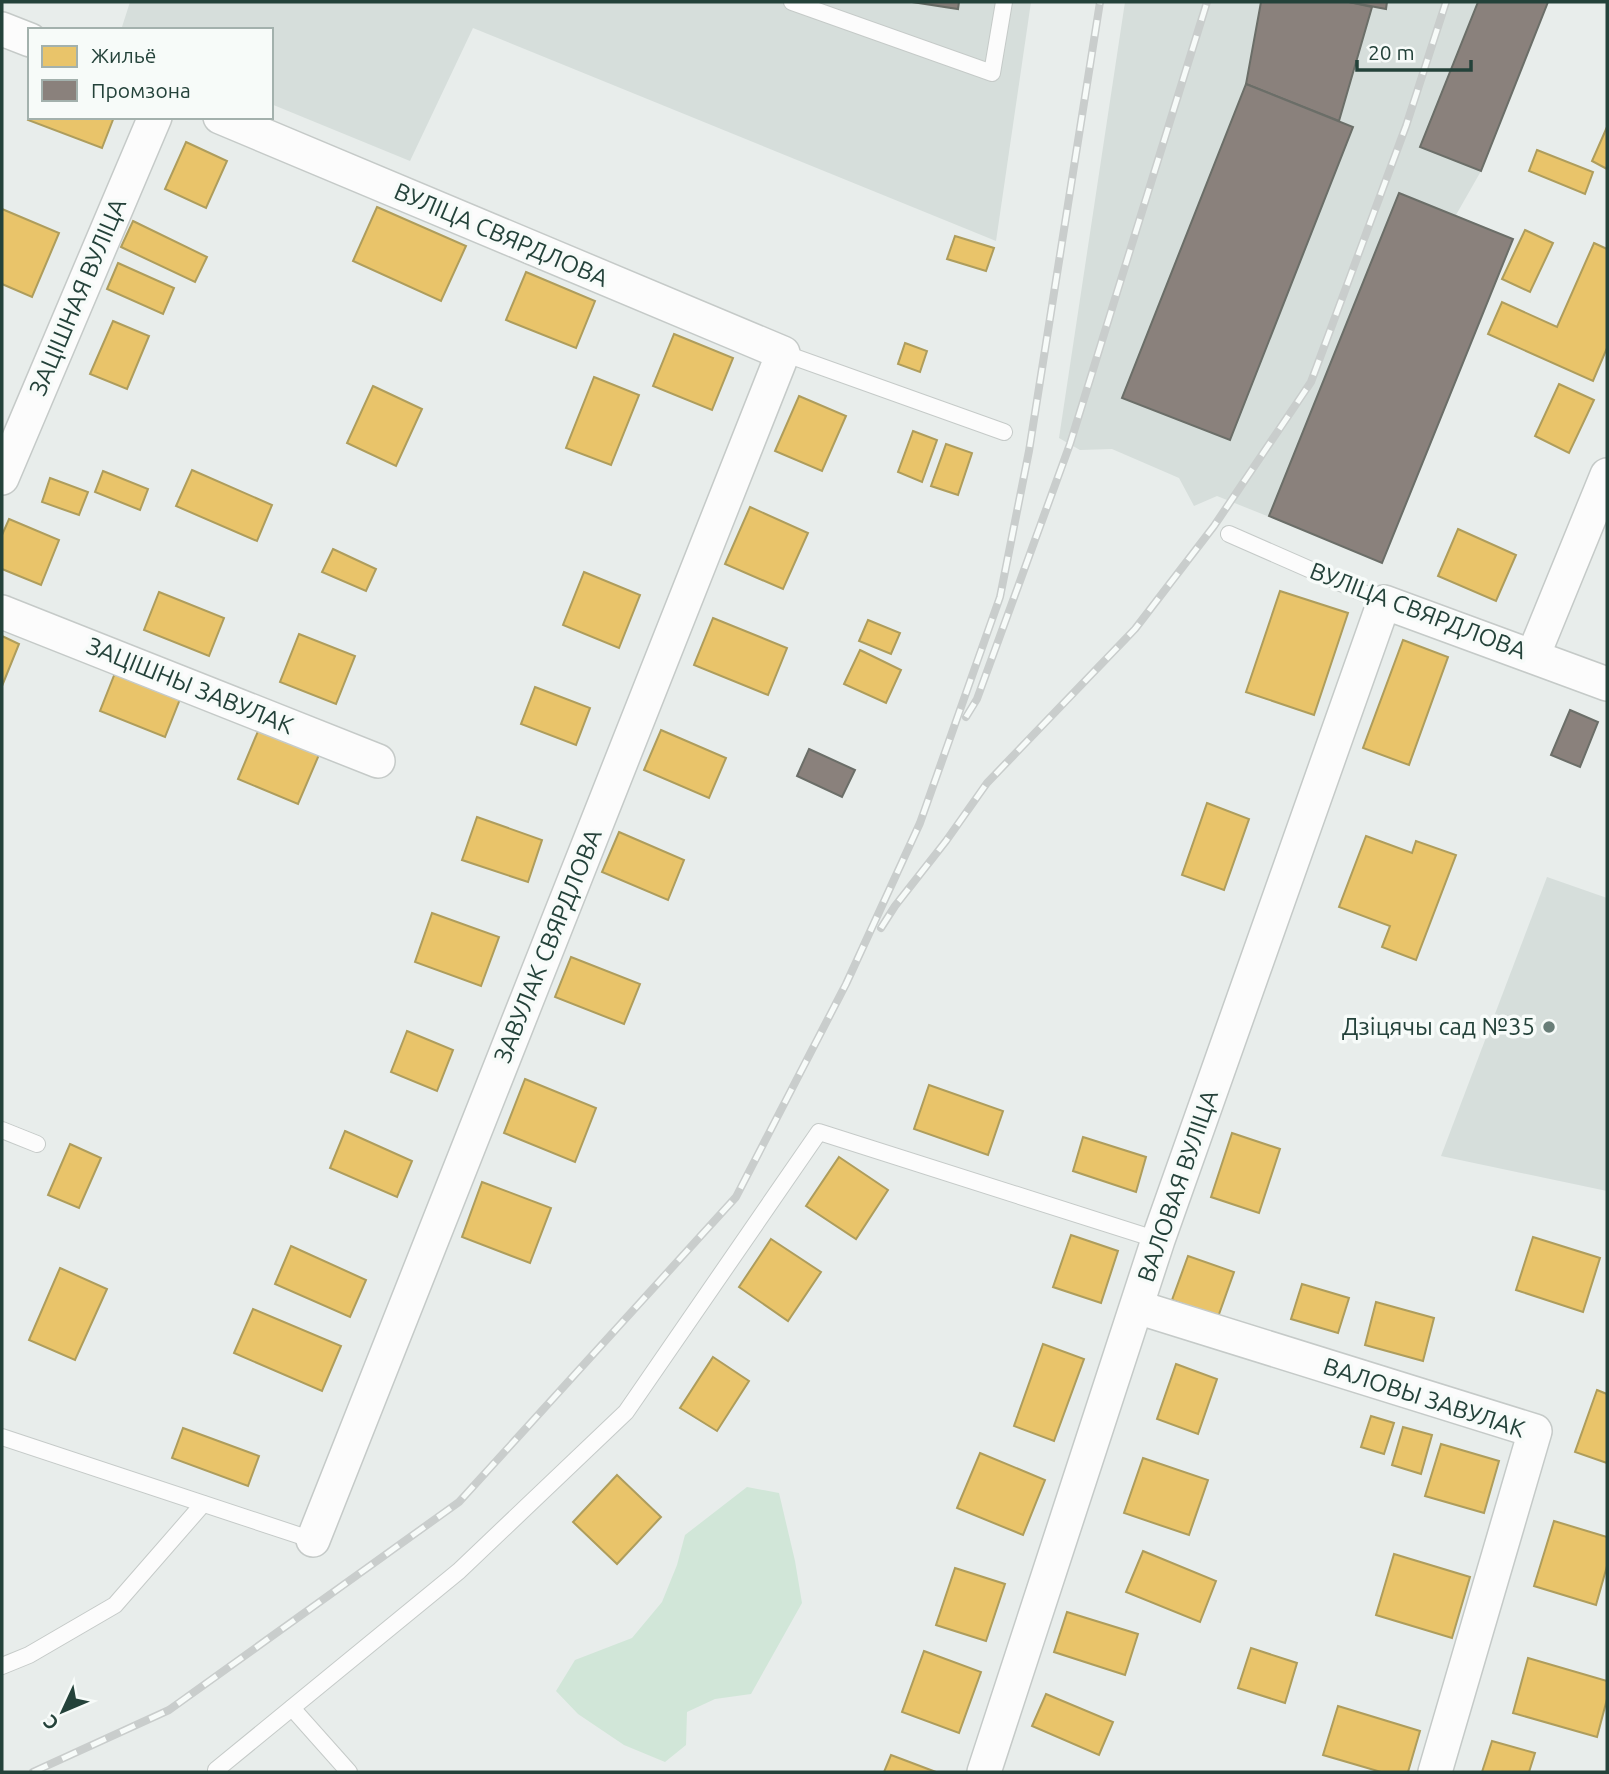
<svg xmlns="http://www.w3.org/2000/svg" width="1609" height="1774" font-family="Ubuntu,sans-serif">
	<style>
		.built { fill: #d6dedb }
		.green { fill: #d1e6d8 }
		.homes { fill: #e9c46a; stroke: #ae9d5c; stroke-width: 2 }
		.industry { fill: #8a817c; stroke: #6b6e68; stroke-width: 2 }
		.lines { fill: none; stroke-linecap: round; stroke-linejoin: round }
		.service-casing { stroke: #c5cac8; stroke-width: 18 }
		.minor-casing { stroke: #c5cac8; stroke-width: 36 }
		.service { stroke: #fcfcfc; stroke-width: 16 }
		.minor { stroke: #fcfcfc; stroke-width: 33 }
		.rail-casing { stroke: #c9cdcc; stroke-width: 8 }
		.rail { stroke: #f7fbf9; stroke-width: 5; stroke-dasharray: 16; stroke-linecap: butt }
		.poi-dot { fill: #697e78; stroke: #f7fbf9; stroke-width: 2.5 }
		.labels { text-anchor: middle; stroke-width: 7; stroke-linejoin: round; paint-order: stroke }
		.street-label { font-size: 24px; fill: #24423a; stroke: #f7fbf9 }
		.poi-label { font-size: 24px; fill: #24423a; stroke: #f7fbf9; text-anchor: end }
	</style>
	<rect width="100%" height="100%" fill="#e8edeb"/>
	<g class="built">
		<path d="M 130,2 L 1031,2 L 996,241 L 473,28 L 410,161 L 271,104 L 271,30 L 121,30 Z"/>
		<path d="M 1125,2 L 1548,2 L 1481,171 L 1456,215 L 1513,239 L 1382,562 L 1217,496 L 1194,506 L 1179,478 L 1112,449 L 1080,450 L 1059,438 Z"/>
		<path d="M 1547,877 L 1607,898 L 1607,1191 L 1441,1156 Z"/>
	</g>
	<path class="green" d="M 747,1487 L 779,1493 L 795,1561 L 802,1603 L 751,1694 L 715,1699 L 687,1712 L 686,1745 L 665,1762 L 624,1745 L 578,1714 L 556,1691 L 575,1660 L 632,1638 L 662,1602 L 677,1565 L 685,1535 Z"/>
	<g class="homes">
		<path d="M 30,115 L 30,117 L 114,117 L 102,148 L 28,120 Z"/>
		<path d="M 1607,127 L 1607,169 L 1592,161 Z"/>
		<path d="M 186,142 L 227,161 L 206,208 L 165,189 Z"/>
		<path d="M 1537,150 L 1593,172 L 1585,194 L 1529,171 Z"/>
		<path d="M 377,207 L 466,246 L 441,301 L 353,261 Z"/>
		<path d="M 2,209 L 59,233 L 32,297 L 2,284 Z"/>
		<path d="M 133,221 L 207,257 L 195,282 L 121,247 Z"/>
		<path d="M 1525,230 L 1553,243 L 1530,292 L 1502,279 Z"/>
		<path d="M 955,236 L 994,248 L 986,271 L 947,259 Z"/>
		<path d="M 1594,243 L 1607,249 L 1607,348 L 1593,381 L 1488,334 L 1502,302 L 1557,327 Z"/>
		<path d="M 118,263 L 174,288 L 163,314 L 107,289 Z"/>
		<path d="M 526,272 L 595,301 L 576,348 L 506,320 Z"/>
		<path d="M 113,321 L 149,336 L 127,389 L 90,374 Z"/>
		<path d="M 674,334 L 733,358 L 712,410 L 653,386 Z"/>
		<path d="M 905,343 L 927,351 L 920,372 L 898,364 Z"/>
		<path d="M 594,377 L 639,395 L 611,465 L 566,448 Z"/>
		<path d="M 1559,384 L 1594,400 L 1569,453 L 1535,436 Z"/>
		<path d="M 373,386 L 422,409 L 396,466 L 347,443 Z"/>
		<path d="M 799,396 L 846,416 L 822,471 L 775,451 Z"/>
		<path d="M 913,431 L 937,440 L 922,482 L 898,472 Z"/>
		<path d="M 946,444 L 972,453 L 958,495 L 931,486 Z"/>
		<path d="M 192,470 L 272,505 L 257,541 L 176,506 Z"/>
		<path d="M 103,471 L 148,489 L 140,510 L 95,492 Z"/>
		<path d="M 50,478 L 88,492 L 79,515 L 42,502 Z"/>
		<path d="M 750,507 L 808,533 L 783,589 L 725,564 Z"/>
		<path d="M 9,519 L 59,540 L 41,585 L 2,569 L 2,535 Z"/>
		<path d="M 1458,529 L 1516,555 L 1496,601 L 1438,576 Z"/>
		<path d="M 333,549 L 376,569 L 366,591 L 322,572 Z"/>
		<path d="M 584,572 L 640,595 L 619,648 L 563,625 Z"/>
		<path d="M 1280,591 L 1348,613 L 1314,715 L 1246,692 Z"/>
		<path d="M 159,592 L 224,618 L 209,656 L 144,630 Z"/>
		<path d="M 713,618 L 787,648 L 768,695 L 694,665 Z"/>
		<path d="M 868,620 L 900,633 L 891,654 L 859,641 Z"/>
		<path d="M 299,634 L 355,656 L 336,704 L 280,682 Z"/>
		<path d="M 2,636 L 19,644 L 2,686 Z"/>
		<path d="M 1403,640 L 1448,657 L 1409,765 L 1363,748 Z"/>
		<path d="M 860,650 L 901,670 L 886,703 L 844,684 Z"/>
		<path d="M 115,673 L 180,699 L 165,737 L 100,711 Z"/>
		<path d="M 535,687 L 590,708 L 576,745 L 521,724 Z"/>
		<path d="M 261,724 L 321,750 L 298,804 L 238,779 Z"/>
		<path d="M 661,730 L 726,758 L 709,798 L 644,770 Z"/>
		<path d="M 1207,803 L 1249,819 L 1224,890 L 1182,875 Z"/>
		<path d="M 477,817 L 542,840 L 528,882 L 462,860 Z"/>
		<path d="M 619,832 L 684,860 L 668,900 L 602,872 Z"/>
		<path d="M 1366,836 L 1412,853 L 1416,841 L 1456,855 L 1416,960 L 1382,947 L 1390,926 L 1339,907 Z"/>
		<path d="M 432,913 L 499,937 L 481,986 L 415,962 Z"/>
		<path d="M 571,957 L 640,984 L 624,1024 L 555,997 Z"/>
		<path d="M 407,1031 L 453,1050 L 437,1091 L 391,1072 Z"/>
		<path d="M 525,1079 L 596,1108 L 575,1162 L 504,1133 Z"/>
		<path d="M 929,1085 L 1003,1111 L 988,1155 L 914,1129 Z"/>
		<path d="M 345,1131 L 412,1161 L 397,1197 L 330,1168 Z"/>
		<path d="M 1232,1133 L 1280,1149 L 1259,1213 L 1211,1197 Z"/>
		<path d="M 1083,1137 L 1146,1157 L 1136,1192 L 1073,1171 Z"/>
		<path d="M 70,1144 L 101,1158 L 79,1208 L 48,1195 Z"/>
		<path d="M 839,1157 L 888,1190 L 856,1239 L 806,1206 Z"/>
		<path d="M 482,1182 L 551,1208 L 530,1263 L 462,1237 Z"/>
		<path d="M 1071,1235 L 1118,1251 L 1101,1303 L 1053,1287 Z"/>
		<path d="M 1533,1237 L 1600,1258 L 1583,1312 L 1516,1290 Z"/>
		<path d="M 771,1239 L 821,1272 L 788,1321 L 739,1287 Z"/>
		<path d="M 291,1246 L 366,1280 L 350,1317 L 275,1284 Z"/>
		<path d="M 1188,1256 L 1234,1272 L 1218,1317 L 1172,1300 Z"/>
		<path d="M 60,1268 L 107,1289 L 75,1360 L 29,1340 Z"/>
		<path d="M 1302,1284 L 1349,1298 L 1338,1333 L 1291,1319 Z"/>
		<path d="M 1376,1302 L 1434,1318 L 1423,1361 L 1365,1345 Z"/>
		<path d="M 253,1309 L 341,1346 L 322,1391 L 234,1353 Z"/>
		<path d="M 1043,1344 L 1084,1359 L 1054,1441 L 1014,1426 Z"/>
		<path d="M 713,1357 L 749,1381 L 717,1431 L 680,1408 Z"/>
		<path d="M 1176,1364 L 1217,1379 L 1198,1434 L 1157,1419 Z"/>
		<path d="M 1597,1390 L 1607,1394 L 1607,1463 L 1575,1452 Z"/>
		<path d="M 1371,1416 L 1394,1423 L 1384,1454 L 1361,1447 Z"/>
		<path d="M 1403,1427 L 1432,1435 L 1421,1474 L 1392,1465 Z"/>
		<path d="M 183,1428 L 259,1456 L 248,1486 L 172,1458 Z"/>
		<path d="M 1441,1444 L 1499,1461 L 1484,1513 L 1425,1496 Z"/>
		<path d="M 980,1453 L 1045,1480 L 1023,1535 L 957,1508 Z"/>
		<path d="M 1143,1458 L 1208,1480 L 1189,1535 L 1124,1513 Z"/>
		<path d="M 617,1475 L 661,1517 L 617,1564 L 573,1522 Z"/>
		<path d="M 1554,1521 L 1607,1537 L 1607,1566 L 1596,1605 L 1534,1586 Z"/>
		<path d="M 1143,1551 L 1216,1581 L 1200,1622 L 1126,1592 Z"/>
		<path d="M 1394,1554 L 1470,1577 L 1452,1638 L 1376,1615 Z"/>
		<path d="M 955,1568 L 1005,1584 L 986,1641 L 936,1625 Z"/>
		<path d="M 1067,1612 L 1138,1634 L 1125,1675 L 1054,1652 Z"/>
		<path d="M 1251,1648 L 1297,1663 L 1285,1703 L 1238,1688 Z"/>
		<path d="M 924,1651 L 981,1672 L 959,1733 L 902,1712 Z"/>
		<path d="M 1528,1658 L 1607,1681 L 1607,1699 L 1597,1737 L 1513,1713 Z"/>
		<path d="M 1046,1694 L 1113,1722 L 1099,1755 L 1032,1726 Z"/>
		<path d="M 1338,1706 L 1420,1731 L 1408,1772 L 1381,1772 L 1323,1755 Z"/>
		<path d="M 1492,1741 L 1535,1753 L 1529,1772 L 1482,1772 Z"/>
		<path d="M 891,1755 L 936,1772 L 884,1772 Z"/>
	</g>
	<g class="industry">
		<path d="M 912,2 L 959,2 L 958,9 Z"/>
		<path d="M 1261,2 L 1349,2 L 1372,7 L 1339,121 L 1246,84 Z"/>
		<path d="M 1349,2 L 1387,2 L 1386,9 Z"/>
		<path d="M 1478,2 L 1548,2 L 1481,171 L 1420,147 Z"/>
		<path d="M 1246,84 L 1353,127 L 1230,440 L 1122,398 Z"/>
		<path d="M 1399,193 L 1513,239 L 1382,563 L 1269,516 Z"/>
		<path d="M 1570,710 L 1598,722 L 1580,767 L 1551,755 Z"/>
		<path d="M 809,749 L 855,770 L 842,797 L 797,776 Z"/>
	</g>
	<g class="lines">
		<g class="service-casing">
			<g id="service">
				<path d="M 792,2 L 992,73 L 1004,2"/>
				<path d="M 783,353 L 1004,432"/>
				<path d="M 1229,534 L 1384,602"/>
				<path d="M 2,1130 L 37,1144"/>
				<path d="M 2,1437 L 313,1540"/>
				<path d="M 2,1666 L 29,1655 L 115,1605 L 203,1504"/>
				<path d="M 292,1708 L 349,1772"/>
				<path d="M 216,1770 L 459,1571 L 626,1412 L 819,1132 L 1158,1240"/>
			</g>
		</g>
		<g class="minor-casing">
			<g id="minor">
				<path d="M 2,29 L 30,40"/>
				<path d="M 220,117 L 783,353 L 313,1540"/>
				<path d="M 2,478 L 155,117"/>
				<path d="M 2,612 L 378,761"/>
				<path d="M 1533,656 L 1607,475"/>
				<path d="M 1137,1307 L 1535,1431 L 1435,1772"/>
				<path d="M 984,1772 L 1158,1240 L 1384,602 L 1607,684"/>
			</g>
		</g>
		<use href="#service" class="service"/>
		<use href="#minor" class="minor"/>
		<g class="rail-casing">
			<g id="rail">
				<path d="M 966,717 L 977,699 L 1070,444 L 1207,2"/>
				<path d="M 881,928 L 895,906 L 946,841 L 987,783 L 1135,629 L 1214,526 L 1311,382 L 1406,126 L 1446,2"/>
				<path d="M 33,1772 L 169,1710 L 459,1502 L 736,1197 L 846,984 L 920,823 L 1000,597 L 1029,451 L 1100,2"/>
			</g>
		</g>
		<use href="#rail" class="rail"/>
	</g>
	<circle class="poi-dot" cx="1549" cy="1027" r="7"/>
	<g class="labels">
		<g class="street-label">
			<text transform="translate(501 235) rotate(23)" y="8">ВУЛІЦА СВЯРДЛОВА</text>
			<text transform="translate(78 297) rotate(-67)" y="8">ЗАЦІШНАЯ ВУЛІЦА</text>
			<text transform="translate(1418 611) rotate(21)" y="8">ВУЛІЦА СВЯРДЛОВА</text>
			<text transform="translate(190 686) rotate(22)" y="8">ЗАЦІШНЫ ЗАВУЛАК</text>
			<text transform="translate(548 946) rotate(-68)" y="8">ЗАВУЛАК СВЯРДЛОВА</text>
			<text transform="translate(1178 1186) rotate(-71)" y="8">ВАЛОВАЯ ВУЛІЦА</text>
			<text transform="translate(1424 1398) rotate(18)" y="8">ВАЛОВЫ ЗАВУЛАК</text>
		</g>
		<g class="poi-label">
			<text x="1535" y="1035">Дзіцячы сад №35</text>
		</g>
	</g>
	<rect width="1609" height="1774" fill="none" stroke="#24423a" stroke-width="7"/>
	<rect x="28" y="28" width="245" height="91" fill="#f7fbf9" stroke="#a3b1ad" stroke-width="2"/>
	<rect x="42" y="46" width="35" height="21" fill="#e9c46a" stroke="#a3b1ad" stroke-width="2"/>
	<text x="91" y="63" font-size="21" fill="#24423a">Жильё</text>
	<rect x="42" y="80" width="35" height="21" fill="#8a817c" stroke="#a3b1ad" stroke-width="2"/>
	<text x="91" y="98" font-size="21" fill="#24423a">Промзона</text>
	<g transform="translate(63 1711) rotate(226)" stroke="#f7fbf9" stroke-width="5" paint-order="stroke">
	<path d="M0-5L12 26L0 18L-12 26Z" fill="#24423a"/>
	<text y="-10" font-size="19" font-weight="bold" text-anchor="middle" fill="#24423a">С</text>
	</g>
	<path d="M1357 60v10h114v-10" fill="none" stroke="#24423a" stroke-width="3.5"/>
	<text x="1368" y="60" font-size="21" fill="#24423a" stroke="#f7fbf9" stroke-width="5" paint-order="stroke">20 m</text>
</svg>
